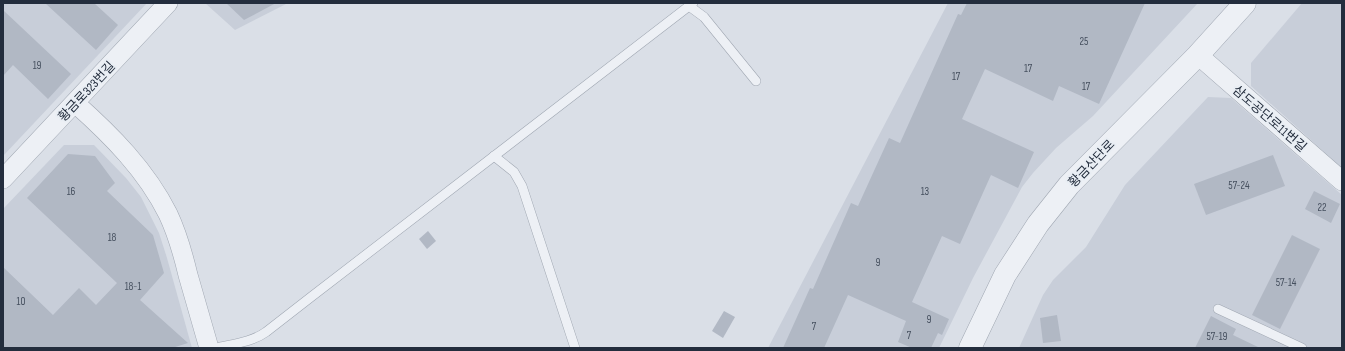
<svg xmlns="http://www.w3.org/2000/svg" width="1345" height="351" font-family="'Sofia Sans Condensed','Noto Sans KR',sans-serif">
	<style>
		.built { fill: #c8ced9 }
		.building { fill: #b1b8c4 }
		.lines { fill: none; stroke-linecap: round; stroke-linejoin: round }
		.service-casing { stroke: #9fa6b1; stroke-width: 10 }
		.minor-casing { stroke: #9fa6b1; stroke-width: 20 }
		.tertiary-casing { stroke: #9fa6b1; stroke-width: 23 }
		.service { stroke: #edf0f5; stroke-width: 9 }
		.minor { stroke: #edf0f5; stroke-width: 19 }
		.tertiary { stroke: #edf0f5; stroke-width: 22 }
		.labels { text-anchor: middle; stroke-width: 4; stroke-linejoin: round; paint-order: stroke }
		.number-label { font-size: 11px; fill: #46505f }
		.street-label { font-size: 13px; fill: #232d3d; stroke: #e9eef4 }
	</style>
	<rect width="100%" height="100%" fill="#dadfe7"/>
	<g class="built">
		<path d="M 3,3 L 147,3 L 3,156 Z"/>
		<path d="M 205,3 L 288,3 L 235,30 Z"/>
		<path d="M 948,3 L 1198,3 L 1093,116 L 1056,148 L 1033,173 L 1022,187 L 973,278 L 939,348 L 768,348 Z"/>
		<path d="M 1302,3 L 1342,3 L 1342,168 L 1251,86 L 1251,63 Z"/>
		<path d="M 1208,97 L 1231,98 L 1342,195 L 1342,348 L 1019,348 L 1043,295 L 1053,280 L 1086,247 L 1125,185 Z"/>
		<path d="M 64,145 L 94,145 L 126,178 L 141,197 L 159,233 L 167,258 L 192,348 L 3,348 L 3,209 Z"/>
	</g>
	<g class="building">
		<path d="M 45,3 L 94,3 L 118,25 L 96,50 Z"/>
		<path d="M 226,3 L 276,3 L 244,20 Z"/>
		<path d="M 967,3 L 1145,3 L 1099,104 L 1059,86 L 1053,101 L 985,69 L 962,119 L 1034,152 L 1018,188 L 991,175 L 960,244 L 942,236 L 912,302 L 949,319 L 942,335 L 938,333 L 931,348 L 912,348 L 898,342 L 906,321 L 848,295 L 824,348 L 783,348 L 810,288 L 813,289 L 851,203 L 858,206 L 889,138 L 900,143 L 958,14 L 961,15 Z"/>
		<path d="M 3,10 L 71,74 L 48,99 L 13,65 L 3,76 Z"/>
		<path d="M 68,154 L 95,156 L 115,183 L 107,191 L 153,235 L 164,273 L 140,300 L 188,343 L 172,348 L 3,348 L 3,267 L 53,315 L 79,288 L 96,305 L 117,283 L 27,198 Z"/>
		<path d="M 1273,155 L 1285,186 L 1206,215 L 1194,184 Z"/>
		<path d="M 1314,191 L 1340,204 L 1331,223 L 1305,209 Z"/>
		<path d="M 428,231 L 436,241 L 427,249 L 419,239 Z"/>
		<path d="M 1292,235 L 1320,249 L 1280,329 L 1252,315 Z"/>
		<path d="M 724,311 L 735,317 L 723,338 L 712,331 Z"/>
		<path d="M 1057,315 L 1061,341 L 1043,343 L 1040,318 Z"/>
		<path d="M 1211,316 L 1236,329 L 1233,335 L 1260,348 L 1195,348 Z"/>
	</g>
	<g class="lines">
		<g class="service-casing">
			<g id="service">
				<path d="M 689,6 L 704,17 L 756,81"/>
				<path d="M 494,156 L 514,172 L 522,186 L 575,348"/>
				<path d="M 1218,309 L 1302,348"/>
				<path d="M 216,348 C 233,344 252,342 266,332 L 311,297 L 693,3"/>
			</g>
		</g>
		<g class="minor-casing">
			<g id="minor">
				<path d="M 1198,55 L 1342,181"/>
				<path d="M 75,103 C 111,135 146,170 168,214 C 177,233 183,254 188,275 C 195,299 202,324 209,348"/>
				<path d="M 3,179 L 168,3"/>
			</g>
		</g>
		<g class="tertiary-casing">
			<path id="tertiary" d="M 970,348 L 1005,275 L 1038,224 L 1069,185 L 1198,55 L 1245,3"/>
		</g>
		<use href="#service" class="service"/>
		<use href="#minor" class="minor"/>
		<use href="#tertiary" class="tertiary"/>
	</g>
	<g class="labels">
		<g class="number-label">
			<text x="1084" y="45">25</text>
			<text x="37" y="69">19</text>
			<text x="1028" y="72">17</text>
			<text x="956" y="80">17</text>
			<text x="1086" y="90">17</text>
			<text x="1239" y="189">57-24</text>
			<text x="71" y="195">16</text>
			<text x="925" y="195">13</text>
			<text x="1322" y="211">22</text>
			<text x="112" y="241">18</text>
			<text x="878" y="266">9</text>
			<text x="1286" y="286">57-14</text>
			<text x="133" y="290">18-1</text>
			<text x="21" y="305">10</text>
			<text x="929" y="323">9</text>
			<text x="814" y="330">7</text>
			<text x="909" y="339">7</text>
			<text x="1217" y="340">57-19</text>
		</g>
		<g class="street-label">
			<text transform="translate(86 91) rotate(-47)" y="5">황금로323번길</text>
			<text transform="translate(1270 118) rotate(41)" y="5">삼도공단로11번길</text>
			<text transform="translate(1091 163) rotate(-46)" y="5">황금산단로</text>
		</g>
	</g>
	<rect width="1345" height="351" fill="none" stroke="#232d3d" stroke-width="8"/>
</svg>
